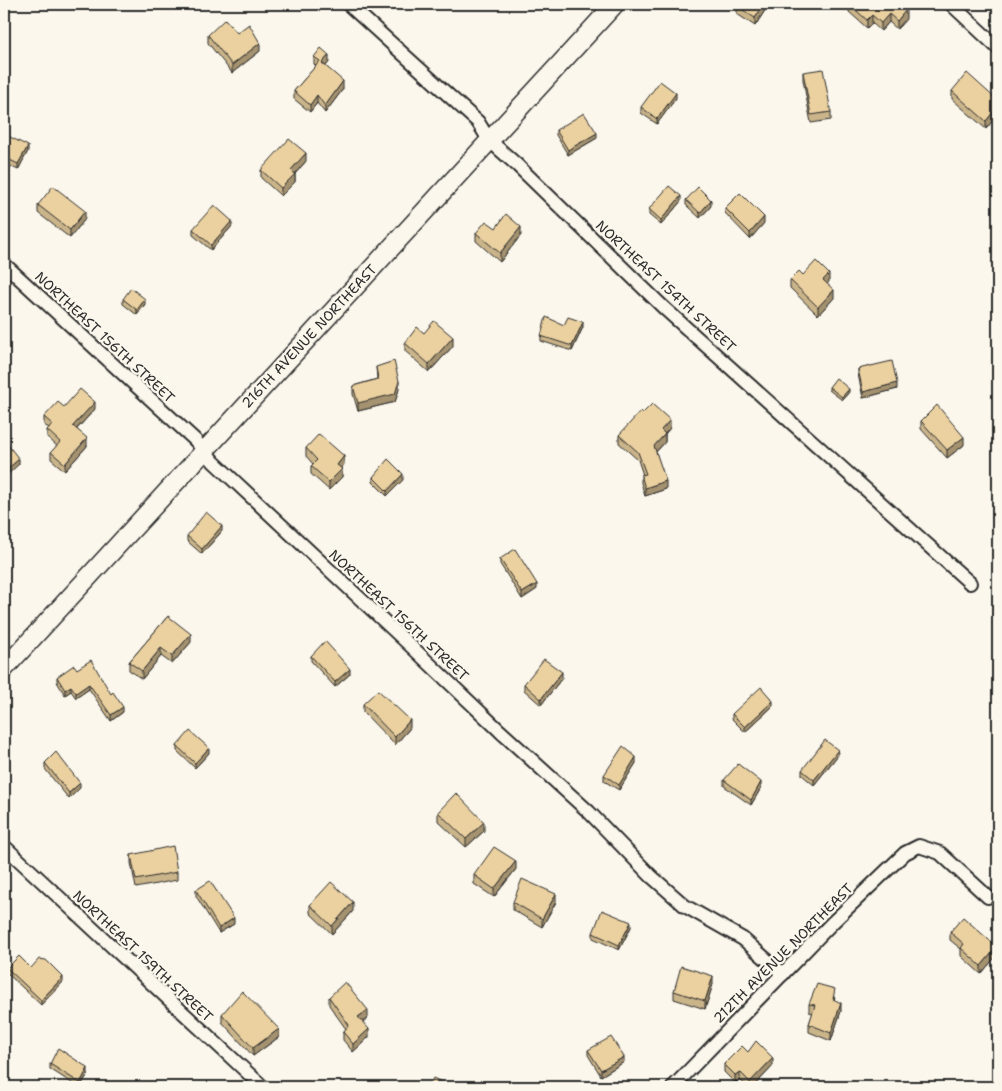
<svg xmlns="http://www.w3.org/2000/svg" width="1002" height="1091" font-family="'Shantell Sans',sans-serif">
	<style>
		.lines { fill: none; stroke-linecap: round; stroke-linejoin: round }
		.street-casing { stroke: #2b2b2b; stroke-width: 16 }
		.secondary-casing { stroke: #2b2b2b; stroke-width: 21 }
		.street { stroke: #fbf7ec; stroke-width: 12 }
		.secondary { stroke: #fbf7ec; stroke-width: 18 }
		.wall { fill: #cab48a; stroke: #2b2b2b }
		.shaded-wall { fill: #a49270; stroke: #2b2b2b }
		.building { fill: #ebd1a0; stroke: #2b2b2b }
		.labels { text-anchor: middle; stroke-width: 4.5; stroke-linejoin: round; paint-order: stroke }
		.street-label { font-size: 14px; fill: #2b2b2b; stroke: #fbf7ec }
	</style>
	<rect width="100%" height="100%" fill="#fbf7ec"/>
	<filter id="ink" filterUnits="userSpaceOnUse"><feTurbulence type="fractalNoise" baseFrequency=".02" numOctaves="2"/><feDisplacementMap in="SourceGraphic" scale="10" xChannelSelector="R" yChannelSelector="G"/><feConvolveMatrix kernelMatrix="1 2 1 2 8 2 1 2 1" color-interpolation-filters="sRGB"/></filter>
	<g filter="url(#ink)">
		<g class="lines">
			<g class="street-casing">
				<g id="street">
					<path d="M 348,4 L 478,122 L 489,140 L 517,165 L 664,308 L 970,583"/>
					<path d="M 951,4 L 998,48"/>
					<path d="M 4,264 L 195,440 L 214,462 L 414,649 L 500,731 L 589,812 L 651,876 L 685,906 L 743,939 L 783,974"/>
					<path d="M 4,846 L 263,1087"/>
					<path d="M 673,1087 L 833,922 L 905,853 L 919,846 L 940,853 L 988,897"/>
				</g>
			</g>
			<g class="secondary-casing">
				<path id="secondary" d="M 4,669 L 615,4"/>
			</g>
			<use href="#street" class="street"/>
			<use href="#secondary" class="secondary"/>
		</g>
		<g class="wall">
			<path d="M 769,4 L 755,26 L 737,14 L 737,6 Z"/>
			<path d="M 849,4 L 906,19 L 897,29 L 889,22 L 881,31 L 872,23 L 867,28 L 849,12 Z"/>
			<path d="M 237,33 L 260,51 L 232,73 L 208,43 L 208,35 Z"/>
			<path d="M 314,57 L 329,62 L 326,66 L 343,89 L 325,113 L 317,103 L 310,112 L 294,99 L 294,91 L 316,66 L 314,64 Z"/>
			<path d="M 803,72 L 831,112 L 831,120 L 811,123 L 803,80 Z"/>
			<path d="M 952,91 L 998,101 L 998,114 L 986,129 L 952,99 Z"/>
			<path d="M 676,98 L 657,124 L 641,113 L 641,107 Z"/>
			<path d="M 556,130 L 597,138 L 568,155 L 556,135 Z"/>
			<path d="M 4,134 L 28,151 L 18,170 L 4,163 Z"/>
			<path d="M 998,144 L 998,154 L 997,153 L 997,145 Z"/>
			<path d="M 306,161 L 295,174 L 295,182 L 281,196 L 261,178 L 261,170 Z"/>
			<path d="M 686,200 L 711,206 L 700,218 L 686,205 Z"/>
			<path d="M 681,201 L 661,225 L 649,215 L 649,209 Z"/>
			<path d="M 38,205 L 85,219 L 70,238 L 38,213 Z"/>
			<path d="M 725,208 L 764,223 L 750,239 L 725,213 Z"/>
			<path d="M 232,226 L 211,250 L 193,235 L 193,229 Z"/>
			<path d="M 496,228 L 521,235 L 500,262 L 476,241 L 476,233 Z"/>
			<path d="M 803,275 L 829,282 L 827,284 L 834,298 L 818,315 L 790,288 L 790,280 Z"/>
			<path d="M 123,299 L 145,304 L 137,315 L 123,304 Z"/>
			<path d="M 564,325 L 583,327 L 572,351 L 541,341 L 541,336 Z"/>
			<path d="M 424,333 L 453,346 L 429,372 L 405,351 L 405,343 Z"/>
			<path d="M 376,367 L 399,389 L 395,402 L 358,411 L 353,394 L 353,386 L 377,379 Z"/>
			<path d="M 858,369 L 897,389 L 863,398 L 858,374 Z"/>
			<path d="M 829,387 L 849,392 L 842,400 L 829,390 Z"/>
			<path d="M 95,409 L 77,429 L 87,446 L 65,471 L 51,459 L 51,452 L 57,446 L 47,437 L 47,430 L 49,428 L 44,425 L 44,417 Z"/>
			<path d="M 643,413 L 670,428 L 665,434 L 665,442 L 656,452 L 666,489 L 645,496 L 641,483 L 641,475 L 643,475 L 638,460 L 619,443 L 619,435 Z"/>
			<path d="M 921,421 L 964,445 L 947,458 L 921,429 Z"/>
			<path d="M 306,448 L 344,464 L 341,469 L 342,477 L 329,490 L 311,474 L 311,466 L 313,464 L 306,456 Z"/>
			<path d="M 373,477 L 403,480 L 387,496 L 373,482 Z"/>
			<path d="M 222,531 L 202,554 L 187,541 L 187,536 Z"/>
			<path d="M 500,559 L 537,589 L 522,599 L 500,564 Z"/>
			<path d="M 168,616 L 191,642 L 172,664 L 161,656 L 142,679 L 129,670 L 129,662 Z"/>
			<path d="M 311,656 L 350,674 L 335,687 L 311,661 Z"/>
			<path d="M 77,669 L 111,694 L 123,712 L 111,721 L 89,689 L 76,698 L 71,691 L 65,695 L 57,682 L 57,677 Z"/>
			<path d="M 562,678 L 541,705 L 524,690 L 524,684 Z"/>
			<path d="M 363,704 L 410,728 L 395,745 L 363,712 Z"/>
			<path d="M 773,706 L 745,732 L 732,719 L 732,714 Z"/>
			<path d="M 177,746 L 209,753 L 195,768 L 177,751 Z"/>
			<path d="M 838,755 L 814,785 L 802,775 L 802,770 Z"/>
			<path d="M 45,763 L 80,788 L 69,799 L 45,769 Z"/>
			<path d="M 636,763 L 619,790 L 604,781 L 604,775 Z"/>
			<path d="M 724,780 L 761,788 L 751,805 L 724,786 Z"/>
			<path d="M 438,812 L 484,831 L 466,847 L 438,821 Z"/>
			<path d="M 131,855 L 177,872 L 177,880 L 136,888 L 131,863 Z"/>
			<path d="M 516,869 L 494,897 L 474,884 L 474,875 Z"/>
			<path d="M 196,890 L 234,924 L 219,933 L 196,896 Z"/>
			<path d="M 513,902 L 556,902 L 542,927 L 513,910 Z"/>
			<path d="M 310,905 L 353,911 L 332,934 L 310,913 Z"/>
			<path d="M 631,927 L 619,950 L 593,938 L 593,933 Z"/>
			<path d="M 950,932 L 997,955 L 981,974 L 961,956 L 961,949 L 950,940 Z"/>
			<path d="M 7,968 L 31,968 L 63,982 L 41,1005 L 7,973 Z"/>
			<path d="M 713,984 L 705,1009 L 674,999 L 674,991 Z"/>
			<path d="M 329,997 L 368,1018 L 363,1022 L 369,1037 L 353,1052 L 343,1040 L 343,1032 L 346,1029 L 329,1005 Z"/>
			<path d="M 835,997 L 834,1000 L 841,1011 L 831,1041 L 809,1032 L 809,1024 L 813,1013 L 809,1012 L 809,1004 Z"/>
			<path d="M 222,1014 L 279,1037 L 253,1056 L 222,1022 Z"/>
			<path d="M 588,1050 L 624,1062 L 601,1076 L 588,1055 Z"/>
			<path d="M 748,1052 L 773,1066 L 753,1087 L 748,1087 L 740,1080 L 735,1083 L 724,1072 L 724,1064 Z"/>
			<path d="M 50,1064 L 88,1074 L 80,1087 L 78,1087 L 50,1069 Z"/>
		</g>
		<g class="shaded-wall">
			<path d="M 764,4 L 769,4 L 755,26 L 755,18 Z"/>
			<path d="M 906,10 L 906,19 L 897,29 L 897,21 Z"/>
			<path d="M 889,14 L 889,22 L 881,31 L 881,23 Z"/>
			<path d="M 872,15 L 872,23 L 867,28 L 867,20 Z"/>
			<path d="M 260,43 L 260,51 L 232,73 L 232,65 Z"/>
			<path d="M 329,55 L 329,62 L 322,71 L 322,63 Z"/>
			<path d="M 343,81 L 343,89 L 325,113 L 325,106 Z"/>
			<path d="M 676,93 L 676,98 L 657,124 L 657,119 Z"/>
			<path d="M 317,95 L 317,103 L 310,112 L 310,105 Z"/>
			<path d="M 998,106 L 998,114 L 986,129 L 986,121 Z"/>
			<path d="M 597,133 L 597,138 L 568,155 L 568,150 Z"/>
			<path d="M 28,146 L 28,151 L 18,170 L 18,164 Z"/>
			<path d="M 306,153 L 306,161 L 294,175 L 295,174 L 295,182 L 281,196 L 281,188 L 291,170 Z"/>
			<path d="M 681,196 L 681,201 L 661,225 L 661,220 Z"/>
			<path d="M 711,200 L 711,206 L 700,218 L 700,213 Z"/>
			<path d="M 85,211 L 85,219 L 70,238 L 70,230 Z"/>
			<path d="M 764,217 L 764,223 L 750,239 L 750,233 Z"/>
			<path d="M 232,221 L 232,226 L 211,250 L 211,245 Z"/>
			<path d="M 521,227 L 521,235 L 500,262 L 500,253 Z"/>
			<path d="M 829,274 L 829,282 L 823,288 L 823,280 Z"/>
			<path d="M 834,290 L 834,298 L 818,315 L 818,307 Z"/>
			<path d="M 145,299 L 145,304 L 137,315 L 137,310 Z"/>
			<path d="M 583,322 L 583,327 L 572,351 L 572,346 Z"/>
			<path d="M 453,337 L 453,346 L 429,372 L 429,364 Z"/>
			<path d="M 399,381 L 399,389 L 395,402 L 358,411 L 358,403 Z"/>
			<path d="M 897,383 L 897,389 L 863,398 L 863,392 Z"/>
			<path d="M 849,389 L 849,392 L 842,400 L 842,397 Z"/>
			<path d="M 95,402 L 95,409 L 73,433 L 73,426 Z"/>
			<path d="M 670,420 L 670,428 L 661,438 L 661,430 Z"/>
			<path d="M 665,434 L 665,442 L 654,454 L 654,446 Z"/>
			<path d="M 964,437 L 964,445 L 947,458 L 947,450 Z"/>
			<path d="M 87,438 L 87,446 L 65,471 L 65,464 Z"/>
			<path d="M 344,456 L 344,464 L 337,473 L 337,465 Z"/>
			<path d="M 19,459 L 19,464 L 5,477 L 5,471 Z"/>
			<path d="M 342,469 L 342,477 L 329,490 L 329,482 Z"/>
			<path d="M 403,474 L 403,480 L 387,496 L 387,491 Z"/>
			<path d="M 666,481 L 666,489 L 645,496 L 645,488 Z"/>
			<path d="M 222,526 L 222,531 L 202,554 L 202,549 Z"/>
			<path d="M 537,584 L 537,589 L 522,599 L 522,593 Z"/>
			<path d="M 191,634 L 191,642 L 172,664 L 172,656 Z"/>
			<path d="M 161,648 L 161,656 L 142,679 L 142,671 Z"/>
			<path d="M 350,669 L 350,674 L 335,687 L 335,682 Z"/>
			<path d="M 562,672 L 562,678 L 541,705 L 541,699 Z"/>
			<path d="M 89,684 L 89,689 L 76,698 L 76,693 Z"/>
			<path d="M 71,686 L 71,691 L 65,695 L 65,690 Z"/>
			<path d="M 773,701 L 773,706 L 745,732 L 745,727 Z"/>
			<path d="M 123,707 L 123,712 L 111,721 L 111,715 Z"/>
			<path d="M 410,720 L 410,728 L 395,745 L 395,737 Z"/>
			<path d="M 209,748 L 209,753 L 195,768 L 195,763 Z"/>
			<path d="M 838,750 L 838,755 L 814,785 L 814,780 Z"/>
			<path d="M 636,757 L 636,763 L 619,790 L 619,785 Z"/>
			<path d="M 761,782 L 761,788 L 751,805 L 751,800 Z"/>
			<path d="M 80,783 L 80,788 L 69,799 L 69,793 Z"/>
			<path d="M 484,822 L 484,831 L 466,847 L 466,839 Z"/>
			<path d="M 516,861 L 516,869 L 494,897 L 494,889 Z"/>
			<path d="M 556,894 L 556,902 L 542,927 L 542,919 Z"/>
			<path d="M 353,902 L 353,911 L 332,934 L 332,926 Z"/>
			<path d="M 234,918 L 234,924 L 219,933 L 219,928 Z"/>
			<path d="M 631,922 L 631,927 L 619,950 L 619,945 Z"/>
			<path d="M 997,947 L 997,955 L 981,974 L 981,966 Z"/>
			<path d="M 713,976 L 713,984 L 705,1009 L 705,1001 Z"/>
			<path d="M 63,977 L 63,982 L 41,1005 L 41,1000 Z"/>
			<path d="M 841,1003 L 841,1011 L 831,1041 L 831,1033 Z"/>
			<path d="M 368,1010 L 368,1018 L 358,1025 L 358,1017 Z"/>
			<path d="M 279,1029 L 279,1037 L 253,1056 L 253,1048 Z"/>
			<path d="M 369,1029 L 369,1037 L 353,1052 L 353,1044 Z"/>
			<path d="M 624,1057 L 624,1062 L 601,1076 L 601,1070 Z"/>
			<path d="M 773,1058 L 773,1066 L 753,1087 L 750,1087 L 750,1082 Z"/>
			<path d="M 88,1068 L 88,1074 L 80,1087 L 80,1083 Z"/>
			<path d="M 740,1072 L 740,1080 L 735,1083 L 735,1075 Z"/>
		</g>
		<g class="building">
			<path d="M 739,4 L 764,4 L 755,18 L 737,6 Z"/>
			<path d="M 849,4 L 899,4 L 906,10 L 897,21 L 889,14 L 881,23 L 872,15 L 867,20 Z"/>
			<path d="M 225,19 L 237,33 L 249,24 L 260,43 L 232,65 L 208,35 Z"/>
			<path d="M 321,48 L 329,55 L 322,63 L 343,81 L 325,106 L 317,95 L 310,105 L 294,91 L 320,61 L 314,57 Z"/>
			<path d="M 823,69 L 831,112 L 811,115 L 803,72 Z"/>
			<path d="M 967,73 L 998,101 L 998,106 L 986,121 L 952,91 Z"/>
			<path d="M 660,81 L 676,93 L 657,119 L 641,107 Z"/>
			<path d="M 584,113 L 597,133 L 568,150 L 556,130 Z"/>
			<path d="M 4,134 L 28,146 L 18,164 L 4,157 Z"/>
			<path d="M 289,139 L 306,153 L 291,170 L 295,174 L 281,188 L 261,170 Z"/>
			<path d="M 53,186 L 85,211 L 70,230 L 38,205 Z"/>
			<path d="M 669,186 L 681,196 L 661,220 L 649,209 Z"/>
			<path d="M 698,187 L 711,200 L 700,213 L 686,200 Z"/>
			<path d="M 740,193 L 764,217 L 750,233 L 725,208 Z"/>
			<path d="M 214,205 L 232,221 L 211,245 L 193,229 Z"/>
			<path d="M 506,214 L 521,227 L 500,253 L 476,233 L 486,221 L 496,228 Z"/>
			<path d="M 816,261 L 829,274 L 823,280 L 834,290 L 818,307 L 790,280 L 799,271 L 803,275 Z"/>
			<path d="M 131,288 L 145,299 L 137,310 L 123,299 Z"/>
			<path d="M 546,317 L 564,325 L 568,317 L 583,322 L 572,346 L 541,336 Z"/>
			<path d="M 434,321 L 453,337 L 429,364 L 405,343 L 417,327 L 424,333 Z"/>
			<path d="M 394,361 L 399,381 L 395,394 L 358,403 L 353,386 L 378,379 L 376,367 Z"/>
			<path d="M 892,361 L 897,383 L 863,392 L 858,369 Z"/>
			<path d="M 836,378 L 849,389 L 842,397 L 829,387 Z"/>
			<path d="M 80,389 L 95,402 L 73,426 L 87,438 L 65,464 L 51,452 L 60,442 L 47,430 L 52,424 L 44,417 L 58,402 L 64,407 Z"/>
			<path d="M 652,404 L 670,420 L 661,430 L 665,434 L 654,446 L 666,481 L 645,488 L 641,475 L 646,474 L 638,452 L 619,435 L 641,411 L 643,413 Z"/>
			<path d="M 937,405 L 964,437 L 947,450 L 921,421 Z"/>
			<path d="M 319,434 L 344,456 L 337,465 L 342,469 L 329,482 L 311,466 L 317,460 L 306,448 Z"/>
			<path d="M 4,440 L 19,459 L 5,471 L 4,470 Z"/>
			<path d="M 388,459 L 403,474 L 387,491 L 373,477 Z"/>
			<path d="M 206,512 L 222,526 L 202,549 L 187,536 Z"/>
			<path d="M 515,549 L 537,584 L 522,593 L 500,559 Z"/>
			<path d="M 168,616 L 191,634 L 172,656 L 161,648 L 142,671 L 129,662 Z"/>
			<path d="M 325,641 L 350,669 L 335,682 L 311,656 Z"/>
			<path d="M 544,659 L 562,672 L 541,699 L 524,684 Z"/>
			<path d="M 91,660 L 111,694 L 113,692 L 123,707 L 111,715 L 89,684 L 76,693 L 71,686 L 65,690 L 57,677 L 74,665 L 77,669 Z"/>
			<path d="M 761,687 L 773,701 L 745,727 L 732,714 Z"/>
			<path d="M 378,690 L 410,720 L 395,737 L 363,704 Z"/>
			<path d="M 190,731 L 209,748 L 195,763 L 177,746 Z"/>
			<path d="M 825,740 L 838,750 L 814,780 L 802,770 Z"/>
			<path d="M 623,746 L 636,757 L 619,785 L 604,775 Z"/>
			<path d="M 56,752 L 80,783 L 69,793 L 45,763 Z"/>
			<path d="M 738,764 L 761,782 L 751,800 L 724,780 Z"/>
			<path d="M 456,793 L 484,822 L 466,839 L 438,812 Z"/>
			<path d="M 173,846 L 177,872 L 136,880 L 131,855 Z"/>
			<path d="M 494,847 L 516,861 L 494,889 L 474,875 Z"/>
			<path d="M 522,879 L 556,894 L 542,919 L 513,902 Z"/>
			<path d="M 210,881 L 234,918 L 219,928 L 196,890 Z"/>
			<path d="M 331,882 L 353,902 L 332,926 L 310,905 Z"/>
			<path d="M 602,910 L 631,922 L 619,945 L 593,933 Z"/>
			<path d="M 963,917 L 997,947 L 981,966 L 961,948 L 964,944 L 950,932 Z"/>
			<path d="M 19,956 L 31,968 L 39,959 L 46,960 L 63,977 L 41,1000 L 7,968 Z"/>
			<path d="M 681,966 L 713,976 L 705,1001 L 674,991 Z"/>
			<path d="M 345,982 L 368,1010 L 358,1017 L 369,1029 L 353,1044 L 343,1032 L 349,1025 L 329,997 Z"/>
			<path d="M 817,984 L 835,989 L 833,999 L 841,1003 L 831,1033 L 809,1024 L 815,1005 L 809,1004 Z"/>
			<path d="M 242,991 L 279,1029 L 253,1048 L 222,1014 Z"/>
			<path d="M 611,1037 L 624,1057 L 601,1070 L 588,1050 Z"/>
			<path d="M 756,1041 L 773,1058 L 750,1082 L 740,1072 L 735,1075 L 724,1064 L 742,1046 L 748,1052 Z"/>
			<path d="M 58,1048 L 88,1068 L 80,1083 L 50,1064 Z"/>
			<path d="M 433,1078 L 453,1087 L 429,1087 Z"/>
		</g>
	</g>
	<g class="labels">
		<g class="street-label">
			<text transform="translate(666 286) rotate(43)" y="5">NORTHEAST 154TH STREET</text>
			<text transform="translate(309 336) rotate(-47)" y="5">216TH AVENUE NORTHEAST</text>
			<text transform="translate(105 337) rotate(43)" y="5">NORTHEAST 156TH STREET</text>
			<text transform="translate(399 615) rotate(43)" y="5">NORTHEAST 156TH STREET</text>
			<text transform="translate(783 953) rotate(-45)" y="5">212TH AVENUE NORTHEAST</text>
			<text transform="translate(143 956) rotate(43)" y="5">NORTHEAST 159TH STREET</text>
		</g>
	</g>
	<rect width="1002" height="1091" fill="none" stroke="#fbf7ec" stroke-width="20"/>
	<rect x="10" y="10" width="982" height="1071" fill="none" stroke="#2b2b2b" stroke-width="2" filter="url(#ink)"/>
</svg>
